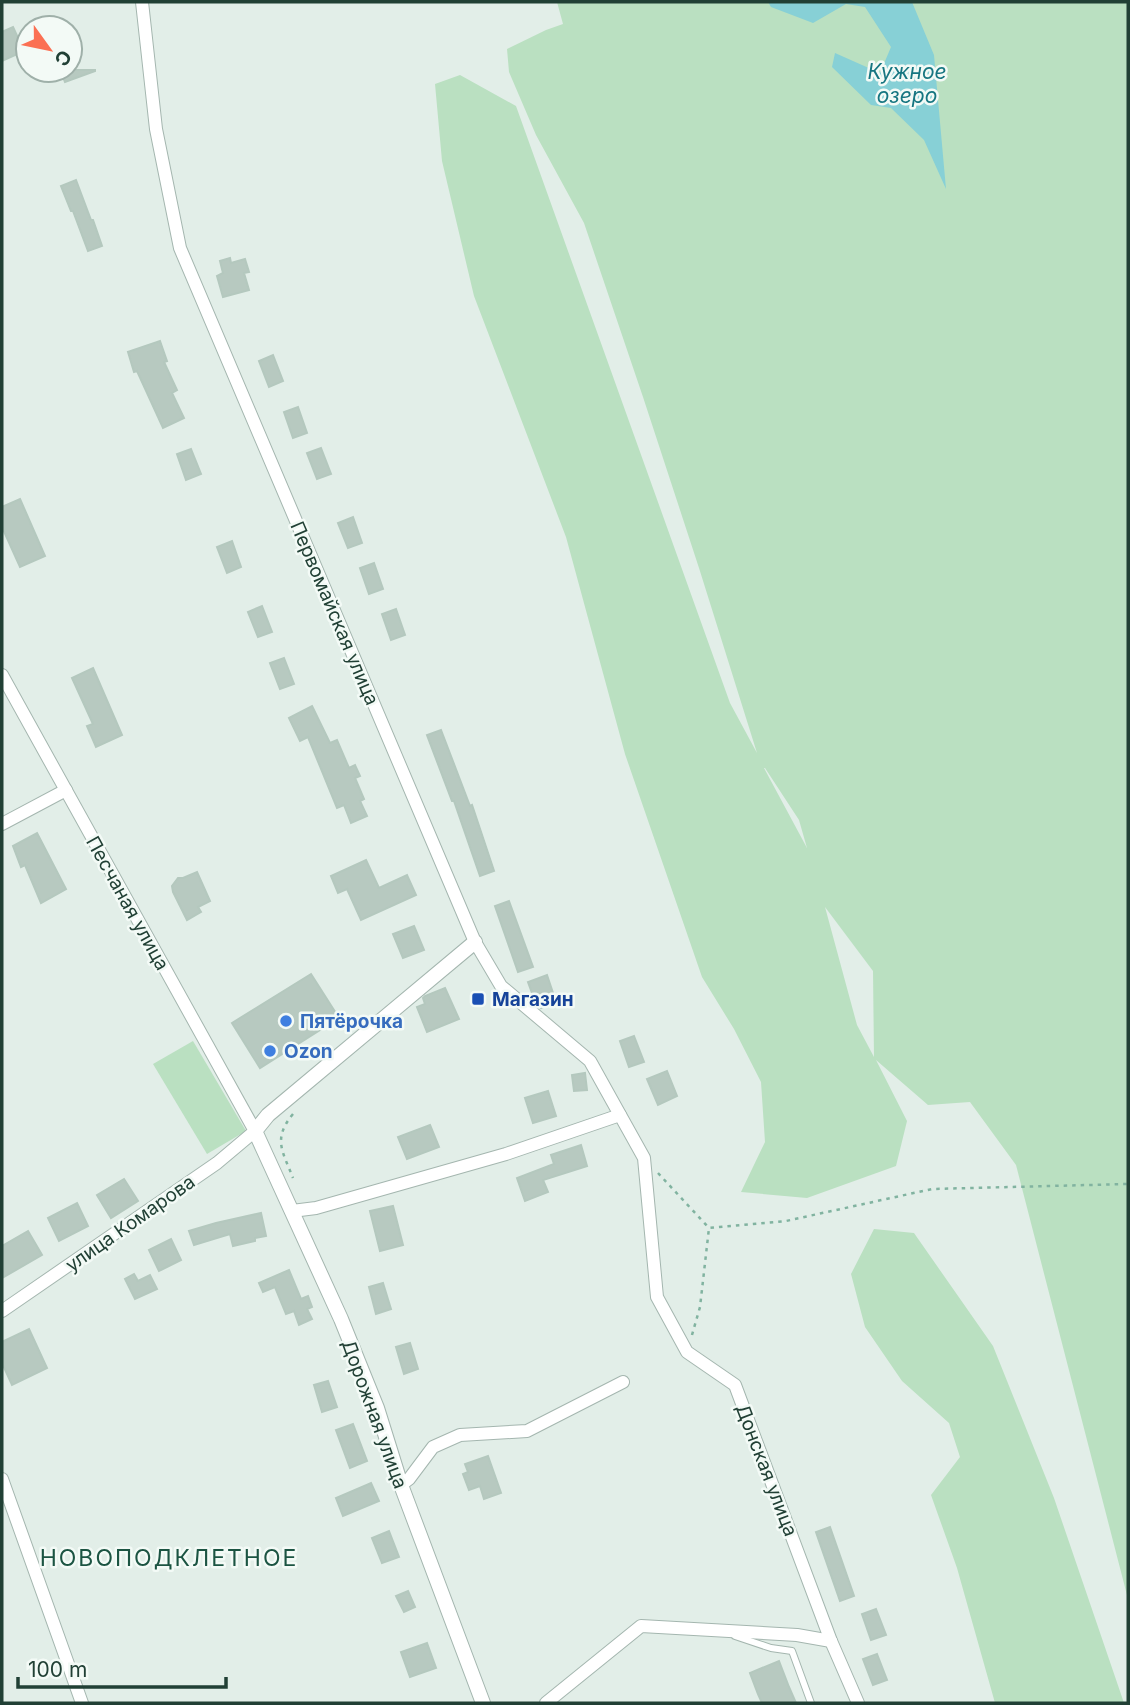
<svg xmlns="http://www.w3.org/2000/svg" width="1130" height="1705" font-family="Inter,sans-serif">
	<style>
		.green { fill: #bae0c1; fill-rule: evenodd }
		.water { fill: #87d0d6 }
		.building { fill: #b7c9c0; stroke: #b4c8be; stroke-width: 2 }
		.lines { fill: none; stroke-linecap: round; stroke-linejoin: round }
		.service-casing { stroke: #a4b6af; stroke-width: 8 }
		.minor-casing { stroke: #a4b6af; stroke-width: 14 }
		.tertiary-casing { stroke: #a4b6af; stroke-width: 16 }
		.path { stroke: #81b3a0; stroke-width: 2.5; stroke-dasharray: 3.5 5; stroke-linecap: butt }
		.service { stroke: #fff; stroke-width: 6 }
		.minor { stroke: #fff; stroke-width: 12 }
		.tertiary { stroke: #fff; stroke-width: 14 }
		.transit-dot { fill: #1a4fb4; stroke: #f3faf6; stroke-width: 2.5 }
		.shop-dot { fill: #3f7fe0; stroke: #f3faf6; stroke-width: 2.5 }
		.labels { text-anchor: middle; stroke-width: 5; stroke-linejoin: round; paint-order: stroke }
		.street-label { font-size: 19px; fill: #214035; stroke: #f3faf6 }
		.transit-label { font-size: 19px; font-weight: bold; fill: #164399; stroke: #f3faf6; text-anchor: start }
		.shop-label { font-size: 19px; font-weight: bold; fill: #366cbe; stroke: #f3faf6; text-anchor: start }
		.water-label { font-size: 21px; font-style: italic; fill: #167681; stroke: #f3faf6 }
		.quarter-label { font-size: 23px; letter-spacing: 2px; fill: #1b5442; stroke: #f3faf6 }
	</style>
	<rect width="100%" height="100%" fill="#e2eee8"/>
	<g class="green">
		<path d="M 557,2 L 1128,2 L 1128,1599 L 1016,1165 L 970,1102 L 928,1105 L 876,1060 L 907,1121 L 896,1166 L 807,1198 L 741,1192 L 765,1142 L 761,1082 L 734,1029 L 702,977 L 625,754 L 566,537 L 474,296 L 442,161 L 435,84 L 460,75 L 516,106 L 730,703 L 757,753 L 699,568 L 643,397 L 584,223 L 536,135 L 509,72 L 507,49 L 546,30 L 563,24 ZM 765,768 L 799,820 L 807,848 L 764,768 ZM 825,907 L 873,971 L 874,1057 L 857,1025 Z"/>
		<path d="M 193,1041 L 246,1131 L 207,1154 L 153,1064 Z"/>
		<path d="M 874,1229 L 914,1233 L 993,1346 L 1054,1498 L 1124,1703 L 995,1703 L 957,1568 L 931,1495 L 960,1457 L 949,1423 L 902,1381 L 865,1327 L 851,1274 Z"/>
	</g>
	<path class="water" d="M 768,2 L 912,2 L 934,55 L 946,189 L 924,140 L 891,108 L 871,105 L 832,67 L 835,53 L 880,73 L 891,47 L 865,7 L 846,4 L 813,23 L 771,7 Z"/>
	<g class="building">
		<path d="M 13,27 L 24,51 L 2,61 L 2,32 Z"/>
		<path d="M 60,70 L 95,70 L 95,71 L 65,82 Z"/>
		<path d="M 76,180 L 91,220 L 93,220 L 102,246 L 88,251 L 73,211 L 71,211 L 61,186 Z"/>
		<path d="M 230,258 L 231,263 L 245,259 L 249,272 L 244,273 L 249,290 L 223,297 L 217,276 L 223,273 L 220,261 Z"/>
		<path d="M 160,341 L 167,361 L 164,362 L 177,390 L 172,393 L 184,418 L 163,428 L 137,371 L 134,372 L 128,352 Z"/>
		<path d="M 273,355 L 283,381 L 269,387 L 259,361 Z"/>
		<path d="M 298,407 L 307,433 L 293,438 L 284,412 Z"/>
		<path d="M 321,448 L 331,474 L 317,479 L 307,453 Z"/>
		<path d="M 191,449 L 201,474 L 186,480 L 177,454 Z"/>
		<path d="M 20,499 L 45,556 L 20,567 L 2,527 L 2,507 Z"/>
		<path d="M 353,517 L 362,543 L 348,548 L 338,523 Z"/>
		<path d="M 232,541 L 241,567 L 227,573 L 217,547 Z"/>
		<path d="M 374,563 L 383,589 L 369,594 L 360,568 Z"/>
		<path d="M 262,606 L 272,632 L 258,637 L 248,612 Z"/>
		<path d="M 396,609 L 405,635 L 391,640 L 382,614 Z"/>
		<path d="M 284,658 L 294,684 L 280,689 L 270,663 Z"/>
		<path d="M 93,668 L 122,735 L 96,747 L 87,726 L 93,724 L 72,678 Z"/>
		<path d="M 312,706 L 330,743 L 337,740 L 349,768 L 355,765 L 360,776 L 355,778 L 364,799 L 360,801 L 367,816 L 351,823 L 344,805 L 337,808 L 308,737 L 300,741 L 289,718 Z"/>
		<path d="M 441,730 L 470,806 L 472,805 L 494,871 L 480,876 L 454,801 L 452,801 L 427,735 Z"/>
		<path d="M 37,833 L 66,889 L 41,903 L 25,865 L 21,867 L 13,846 Z"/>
		<path d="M 366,860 L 379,888 L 407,875 L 416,895 L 361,920 L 347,889 L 338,893 L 331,876 Z"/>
		<path d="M 197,872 L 210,901 L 198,907 L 201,912 L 187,920 L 173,892 L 172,886 L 178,878 L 183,878 Z"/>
		<path d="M 509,901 L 533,967 L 518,972 L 495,906 Z"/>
		<path d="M 414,926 L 424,950 L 403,958 L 393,934 Z"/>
		<path d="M 311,974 L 339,1018 L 260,1068 L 232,1023 Z"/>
		<path d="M 547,975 L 556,1002 L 541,1008 L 536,1004 L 528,982 Z"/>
		<path d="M 445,988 L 459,1019 L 427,1032 L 417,1007 L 425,1004 L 423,998 L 425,996 Z"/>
		<path d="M 634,1036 L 644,1062 L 629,1067 L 620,1041 Z"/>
		<path d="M 667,1071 L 677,1096 L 658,1105 L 647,1079 Z"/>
		<path d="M 585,1073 L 587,1090 L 574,1091 L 572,1075 Z"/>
		<path d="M 548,1091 L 556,1116 L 533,1123 L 525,1098 Z"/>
		<path d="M 430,1125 L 439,1147 L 407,1159 L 398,1137 Z"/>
		<path d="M 581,1145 L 587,1166 L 543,1180 L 548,1192 L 525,1201 L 517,1178 L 554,1164 L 551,1155 Z"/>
		<path d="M 124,1179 L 138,1201 L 111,1218 L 97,1195 Z"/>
		<path d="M 77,1203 L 88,1226 L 59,1241 L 48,1218 Z"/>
		<path d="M 393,1206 L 403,1245 L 380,1251 L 370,1211 Z"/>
		<path d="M 261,1213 L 266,1236 L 255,1238 L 255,1241 L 233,1246 L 230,1234 L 194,1245 L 189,1231 L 216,1223 Z"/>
		<path d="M 28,1231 L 42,1255 L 2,1278 L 2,1246 Z"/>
		<path d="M 171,1239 L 181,1260 L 159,1271 L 149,1250 Z"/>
		<path d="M 289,1270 L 301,1299 L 308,1296 L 312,1307 L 307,1309 L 312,1319 L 299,1325 L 294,1311 L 286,1314 L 275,1287 L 263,1292 L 259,1283 Z"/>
		<path d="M 134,1274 L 138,1281 L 150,1275 L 157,1289 L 135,1299 L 125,1279 Z"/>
		<path d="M 383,1283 L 391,1309 L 376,1314 L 369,1287 Z"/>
		<path d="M 29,1329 L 47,1368 L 12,1385 L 2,1363 L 2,1342 Z"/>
		<path d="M 410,1343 L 418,1369 L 404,1374 L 396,1347 Z"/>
		<path d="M 328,1381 L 337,1407 L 322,1412 L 314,1385 Z"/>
		<path d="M 353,1424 L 367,1461 L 350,1468 L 336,1430 Z"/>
		<path d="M 488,1456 L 501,1493 L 484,1499 L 480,1486 L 469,1490 L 463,1474 L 468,1472 L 465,1464 Z"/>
		<path d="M 371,1483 L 379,1501 L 343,1516 L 336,1498 Z"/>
		<path d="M 830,1527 L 854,1596 L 840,1601 L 816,1532 Z"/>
		<path d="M 389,1531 L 399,1557 L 382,1563 L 372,1538 Z"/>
		<path d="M 408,1591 L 415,1607 L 404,1612 L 396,1596 Z"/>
		<path d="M 876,1609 L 886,1635 L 871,1640 L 862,1614 Z"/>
		<path d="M 427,1643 L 436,1668 L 410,1677 L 401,1652 Z"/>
		<path d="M 877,1654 L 887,1680 L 873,1685 L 863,1659 Z"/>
		<path d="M 779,1661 L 789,1687 L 796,1703 L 762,1703 L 758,1694 L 750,1673 Z"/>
	</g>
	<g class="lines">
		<g class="service-casing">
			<path id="service" d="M 735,1636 L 771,1648 L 792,1651 L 811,1703"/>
		</g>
		<g class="minor-casing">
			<g id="minor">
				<path d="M 142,2 L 156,129 L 180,248 L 475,942 L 501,986 L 590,1061 L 644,1158 L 657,1297 L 687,1352 L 735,1385 L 831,1641 L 858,1703"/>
				<path d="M 2,675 L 255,1131 L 217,1163 L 2,1311"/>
				<path d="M 2,824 L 66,790"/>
				<path d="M 292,1211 L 316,1208 L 506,1154 L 620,1115"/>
				<path d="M 2,1479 L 82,1703"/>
				<path d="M 401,1485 L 409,1479 L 433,1447 L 460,1435 L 527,1431 L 623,1382"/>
				<path d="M 546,1703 L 641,1626 L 797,1635 L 831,1641"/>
			</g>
		</g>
		<g class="tertiary-casing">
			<path id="tertiary" d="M 475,942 L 268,1115 L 255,1131 L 341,1319 L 377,1408 L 401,1485 L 483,1703"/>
		</g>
		<g class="path">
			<path d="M 293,1114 C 272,1139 283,1152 293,1178"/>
			<path d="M 658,1173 L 709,1228 L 786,1221 L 932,1189 L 1128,1184"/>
			<path d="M 692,1335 L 700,1307 L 709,1228"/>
		</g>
		<use href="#service" class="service"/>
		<use href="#minor" class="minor"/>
		<use href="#tertiary" class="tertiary"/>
	</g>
	<rect class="transit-dot" x="471" y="992" width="14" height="14" rx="3.5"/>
	<g class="shop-dot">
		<circle cx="286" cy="1021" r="7"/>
		<circle cx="270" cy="1051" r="7"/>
	</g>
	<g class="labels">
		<g class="street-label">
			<text transform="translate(335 613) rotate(67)" y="7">Первомайская улица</text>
			<text transform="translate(128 903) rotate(61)" y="7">Песчаная улица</text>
			<text transform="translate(130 1223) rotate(-35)" y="7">улица Комарова</text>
			<text transform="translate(375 1414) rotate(70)" y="7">Дорожная улица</text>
			<text transform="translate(767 1470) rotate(69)" y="7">Донская улица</text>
		</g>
		<g class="transit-label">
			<text x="492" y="1006">Магазин</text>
		</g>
		<g class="shop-label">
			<text x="300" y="1028">Пятёрочка</text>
			<text x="284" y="1058">Ozon</text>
		</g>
		<g class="water-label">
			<text x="907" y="79">Кужное<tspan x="907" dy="24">озеро</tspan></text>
		</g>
		<g class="quarter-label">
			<text x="169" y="1566">НОВОПОДКЛЕТНОЕ</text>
		</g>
	</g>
	<rect width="1130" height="1705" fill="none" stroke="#214035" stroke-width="7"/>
	<g transform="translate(49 49) rotate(123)"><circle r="33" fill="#f3faf6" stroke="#9fb0a9" stroke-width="2"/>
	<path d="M0-5L12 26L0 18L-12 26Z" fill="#fb7053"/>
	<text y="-10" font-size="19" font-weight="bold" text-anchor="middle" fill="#214035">С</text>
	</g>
	<path d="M18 1677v10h208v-10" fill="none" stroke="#214035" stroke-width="3.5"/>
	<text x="28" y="1677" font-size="21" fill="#214035" stroke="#f3faf6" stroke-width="5" paint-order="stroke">100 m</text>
</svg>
